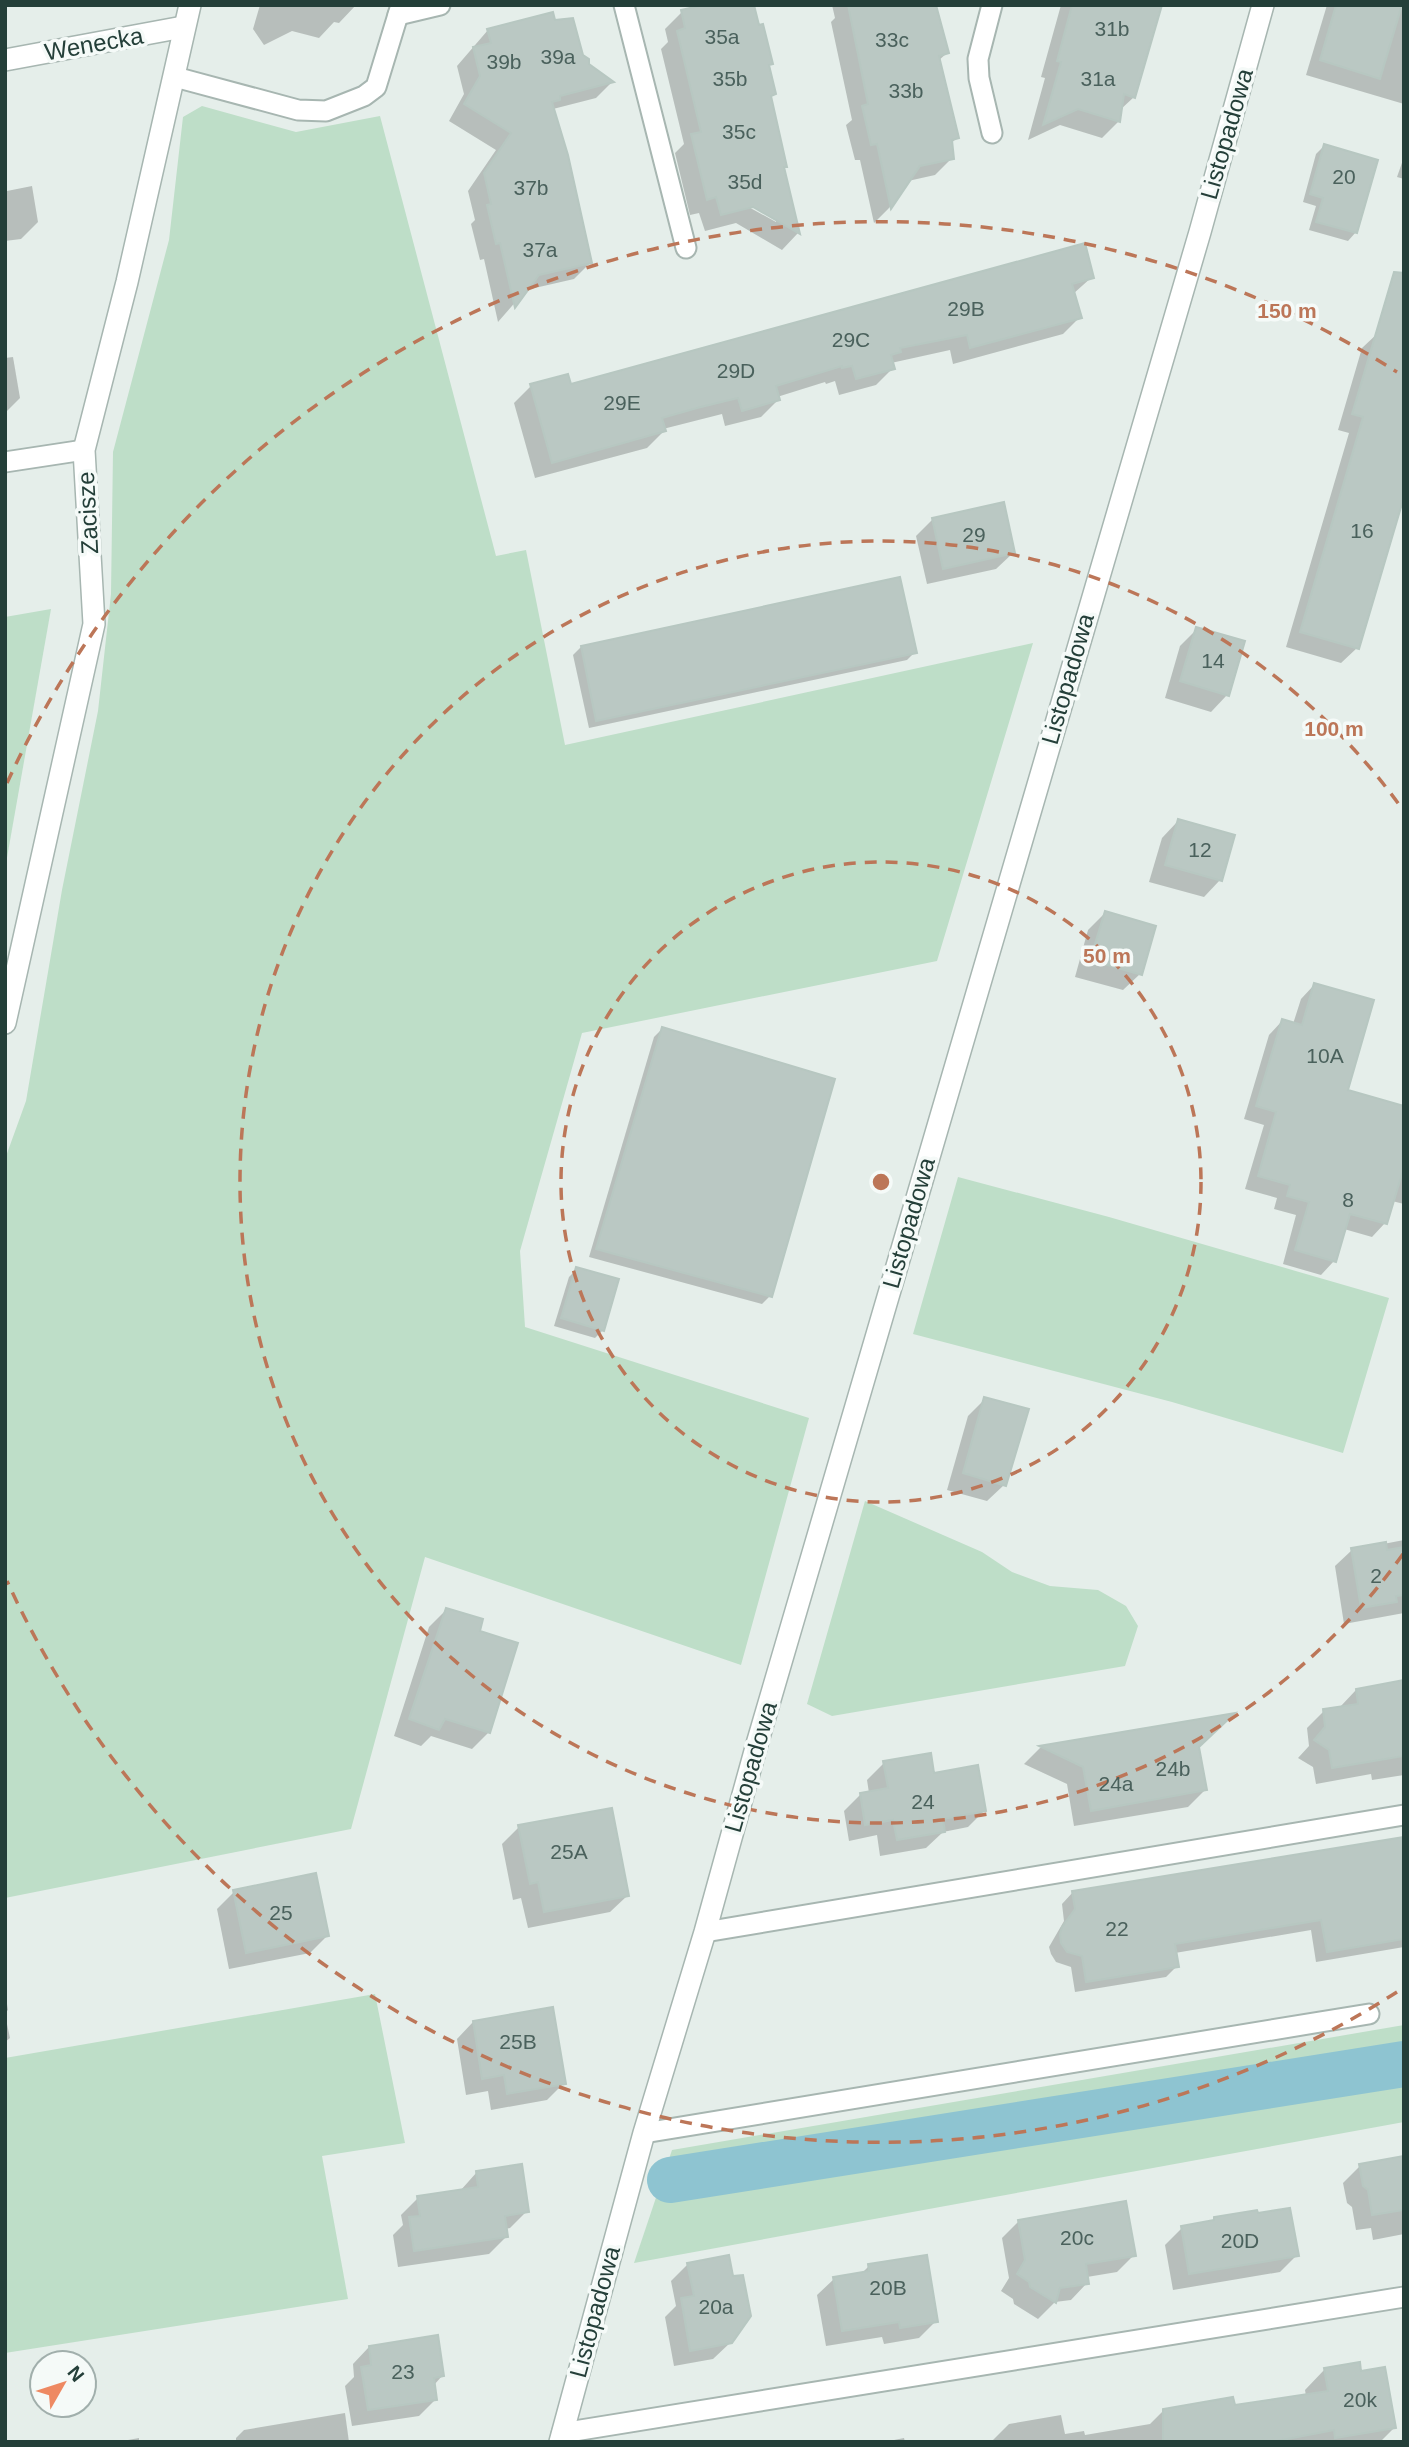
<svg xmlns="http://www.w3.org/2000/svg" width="1409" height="2447" font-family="Helvetica,sans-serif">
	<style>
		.green { fill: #bedec8 }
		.shadow { fill: #0003; fill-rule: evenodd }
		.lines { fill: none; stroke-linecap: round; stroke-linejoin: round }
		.canal { stroke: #8ec4d1; stroke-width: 46 }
		.building { fill: #bac8c3; stroke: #b7c7c1; stroke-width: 2 }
		.service-casing { stroke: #a7b6b1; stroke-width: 23 }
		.minor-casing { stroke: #a7b6b1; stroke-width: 24 }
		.service { stroke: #fff; stroke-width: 19 }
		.minor { stroke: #fff; stroke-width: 21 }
		.ring { fill: none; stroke: #bc7658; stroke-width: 3.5; stroke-dasharray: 12 9 }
		.labels { text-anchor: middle; stroke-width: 7; stroke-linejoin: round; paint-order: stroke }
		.number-label { font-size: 21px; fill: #4a615c }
		.street-label { font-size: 24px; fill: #243f39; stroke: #f5faf8 }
		.centre { fill: #bc7658; stroke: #f5faf8; stroke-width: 3.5 }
		.ring-label { font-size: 21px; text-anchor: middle; font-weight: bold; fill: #bc7658; stroke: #f5faf8; stroke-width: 7; stroke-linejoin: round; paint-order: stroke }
	</style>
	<rect width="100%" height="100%" fill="#e5eeea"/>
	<g class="green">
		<path d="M 202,106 L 296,132 L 380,116 L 496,556 L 526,550 L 565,745 L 1033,643 L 937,961 L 582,1033 L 520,1251 L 525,1327 L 809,1418 L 741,1665 L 425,1557 L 351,1829 L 5,1898 L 5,1159 L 26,1101 L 62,890 L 98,711 L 111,594 L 113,452 L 169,240 L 183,117 Z"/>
		<path d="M 51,609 L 5,869 L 5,617 Z"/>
		<path d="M 958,1177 L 1109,1217 L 1389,1298 L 1343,1453 L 1172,1402 L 913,1334 Z"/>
		<path d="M 865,1501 L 982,1552 L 1012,1572 L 1050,1586 L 1098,1590 L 1126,1606 L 1138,1626 L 1125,1666 L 832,1716 L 807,1704 Z"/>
		<path d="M 375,1994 L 405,2143 L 322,2156 L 348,2299 L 5,2353 L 5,2058 Z"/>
		<path d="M 1404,2025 L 1404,2122 L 634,2263 L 672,2150 Z"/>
	</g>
	<g class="shadow">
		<path d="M 260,5 L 356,5 L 339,23 L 334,22 L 319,38 L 292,31 L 264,45 L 253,29 Z"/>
		<path d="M 832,5 L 935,5 L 947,53 L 938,61 L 957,138 L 950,144 L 952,158 L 935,175 L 908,181 L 889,208 L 874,223 L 860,160 L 855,160 L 846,125 L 852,120 L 831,22 L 835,18 Z"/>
		<path d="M 1061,5 L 1160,5 L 1134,97 L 1120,110 L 1119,121 L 1102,138 L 1060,125 L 1028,140 L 1045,78 L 1041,77 Z"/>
		<path d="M 1327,5 L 1386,5 L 1404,10 L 1404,104 L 1306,75 Z"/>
		<path d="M 682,12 L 771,64 L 767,67 L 774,94 L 770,98 L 785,166 L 783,169 L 798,233 L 782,250 L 736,223 L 705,231 L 699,213 L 690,215 L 675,153 L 684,144 L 661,49 L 668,42 L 665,29 ZM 747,202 L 776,218 L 776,222 L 745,205 Z"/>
		<path d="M 553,22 L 588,65 L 612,82 L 596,98 L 553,109 L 590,263 L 574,279 L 526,290 L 498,322 L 484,259 L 480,260 L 471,224 L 475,220 L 468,191 L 496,150 L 449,121 L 464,94 L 457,66 L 488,30 Z"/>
		<path d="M 1324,146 L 1356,232 L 1348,241 L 1309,230 L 1316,206 L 1303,202 L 1316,154 Z"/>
		<path d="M 1404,157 L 1404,179 L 1397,177 Z"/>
		<path d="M 5,179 L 7,191 L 32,186 L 38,222 L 21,239 L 5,241 Z"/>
		<path d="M 1092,277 L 1073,294 L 1080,317 L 1063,334 L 953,364 L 950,350 L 891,363 L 893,368 L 876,385 L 839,395 L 835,381 L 826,384 L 825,382 L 777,397 L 778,400 L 761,417 L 725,426 L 722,414 L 663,429 L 664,431 L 647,448 L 535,478 L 514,403 L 531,386 L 570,387 Z"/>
		<path d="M 1378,333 L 1357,648 L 1341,663 L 1286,647 L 1349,433 L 1338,430 L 1362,348 Z"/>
		<path d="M 13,357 L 20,398 L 5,413 L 5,358 Z"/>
		<path d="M 933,519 L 1013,553 L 996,569 L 927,584 L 916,536 Z"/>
		<path d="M 1197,629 L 1227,695 L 1211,712 L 1165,698 L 1180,646 Z"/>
		<path d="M 581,647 L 915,652 L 907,660 L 589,728 L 573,655 Z"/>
		<path d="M 1178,821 L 1220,880 L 1204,897 L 1149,882 L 1162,838 Z"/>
		<path d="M 1105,913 L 1140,974 L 1123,990 L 1075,977 L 1088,930 Z"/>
		<path d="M 1314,985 L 1346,1091 L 1404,1108 L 1404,1204 L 1392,1201 L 1385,1223 L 1372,1237 L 1344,1229 L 1334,1261 L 1321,1275 L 1283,1264 L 1296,1215 L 1274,1209 L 1277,1198 L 1245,1189 L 1264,1125 L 1244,1119 L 1269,1035 L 1282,1021 L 1293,1024 L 1301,999 Z"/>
		<path d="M 662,1029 L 770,1296 L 762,1304 L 589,1257 L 654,1037 Z"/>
		<path d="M 577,1269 L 603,1330 L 595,1338 L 554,1326 L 569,1277 Z"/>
		<path d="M 985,1399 L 1004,1485 L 987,1501 L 947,1490 L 968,1416 Z"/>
		<path d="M 1404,1540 L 1404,1613 L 1344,1624 L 1335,1566 L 1352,1550 Z"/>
		<path d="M 446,1610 L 478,1632 L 489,1732 L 472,1749 L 431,1736 L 421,1746 L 394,1736 L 429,1627 Z"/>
		<path d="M 1404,1682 L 1404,1775 L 1372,1780 L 1371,1774 L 1316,1784 L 1313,1767 L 1298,1758 L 1309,1746 L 1307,1728 L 1324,1711 L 1340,1707 L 1356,1690 Z"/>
		<path d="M 1157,1729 L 1197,1747 L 1205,1790 L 1188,1807 L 1074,1826 L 1067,1784 L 1024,1764 L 1040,1748 Z"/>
		<path d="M 884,1763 L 933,1775 L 985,1810 L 968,1827 L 943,1832 L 926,1848 L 880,1856 L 877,1835 L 849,1841 L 844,1811 L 861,1794 L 869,1793 L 867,1780 Z"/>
		<path d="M 519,1827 L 627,1896 L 610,1912 L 528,1928 L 521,1898 L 513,1900 L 502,1844 Z"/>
		<path d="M 1404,1838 L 1404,1947 L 1316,1962 L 1311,1930 L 1175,1953 L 1177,1966 L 1166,1977 L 1075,1992 L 1071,1967 L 1056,1962 L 1051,1954 L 1049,1947 L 1064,1921 L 1062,1904 L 1073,1892 Z"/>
		<path d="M 234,1892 L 327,1936 L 310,1953 L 229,1969 L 217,1909 Z"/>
		<path d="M 5,1992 L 8,2010 L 5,2013 Z"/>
		<path d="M 5,2015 L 10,2038 L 5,2042 Z"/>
		<path d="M 473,2022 L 564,2083 L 547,2100 L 491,2110 L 488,2091 L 466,2095 L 457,2039 Z"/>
		<path d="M 1404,2158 L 1404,2234 L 1373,2240 L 1371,2228 L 1356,2230 L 1352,2207 L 1347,2203 L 1343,2183 L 1360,2166 Z"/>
		<path d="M 477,2172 L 527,2211 L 510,2228 L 505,2229 L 506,2237 L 489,2254 L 398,2267 L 393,2235 L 403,2225 L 401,2215 L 418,2198 L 460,2191 Z"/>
		<path d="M 1215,2218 L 1297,2255 L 1280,2272 L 1173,2290 L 1165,2245 L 1182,2228 L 1210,2223 Z"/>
		<path d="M 1019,2221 L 1134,2255 L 1117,2272 L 1087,2277 L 1087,2283 L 1071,2300 L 1055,2302 L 1038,2319 L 1014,2304 L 1013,2299 L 1001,2291 L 1009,2278 L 1002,2238 Z"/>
		<path d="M 688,2264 L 731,2342 L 713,2359 L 674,2366 L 665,2317 L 676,2306 L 671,2281 Z"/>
		<path d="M 869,2266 L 936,2321 L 919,2338 L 884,2344 L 882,2337 L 826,2346 L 817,2295 L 834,2279 L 861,2274 Z"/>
		<path d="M 369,2347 L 442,2376 L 434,2385 L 436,2399 L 419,2416 L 352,2426 L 345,2386 L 354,2377 L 353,2364 Z"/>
		<path d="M 1325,2369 L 1360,2373 L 1394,2428 L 1380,2442 L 991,2442 L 1009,2424 L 1061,2415 L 1065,2434 L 1084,2431 L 1085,2435 L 1150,2424 L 1164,2410 L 1234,2407 L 1306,2396 L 1305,2390 Z"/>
		<path d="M 345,2413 L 349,2442 L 236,2442 L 236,2438 L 244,2430 Z"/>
		<path d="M 139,2438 L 139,2442 L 117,2442 Z"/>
		<path d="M 904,2438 L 905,2442 L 884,2442 Z"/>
	</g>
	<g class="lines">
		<path class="canal" d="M 670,2180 L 1404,2064"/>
	</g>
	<g class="building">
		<path d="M 703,5 L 754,5 L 759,25 L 763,24 L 773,64 L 769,65 L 776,94 L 771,96 L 787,167 L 784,167 L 800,234 L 753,207 L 721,215 L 716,197 L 707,200 L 691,134 L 701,132 L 677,31 L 685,28 L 681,10 Z"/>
		<path d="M 848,5 L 936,5 L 949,53 L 939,56 L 959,138 L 952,140 L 954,159 L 920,166 L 891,209 L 877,144 L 871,145 L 862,106 L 868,104 Z"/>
		<path d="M 1072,5 L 1162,5 L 1135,98 L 1124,94 L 1120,122 L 1078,109 L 1043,125 L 1061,62 L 1057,61 Z"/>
		<path d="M 1336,5 L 1402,5 L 1380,79 L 1320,60 Z"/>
		<path d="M 553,12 L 555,20 L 573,18 L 583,55 L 589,59 L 589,64 L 614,82 L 560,96 L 560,100 L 552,102 L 568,155 L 592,263 L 539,275 L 515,308 L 500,243 L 496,244 L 487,205 L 491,204 L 484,173 L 511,133 L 464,104 L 480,76 L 473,47 L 491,43 L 487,29 Z"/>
		<path d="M 1324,144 L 1378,160 L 1357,233 L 1316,222 L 1323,198 L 1310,194 Z"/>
		<path d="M 1085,243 L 1094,278 L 1072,284 L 1082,318 L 970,348 L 967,335 L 900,348 L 901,352 L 891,355 L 895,369 L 856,379 L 852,366 L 842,368 L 842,366 L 776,386 L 780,400 L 742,411 L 738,398 L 697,408 L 662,418 L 666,431 L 552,463 L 530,384 L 568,374 L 571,384 Z"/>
		<path d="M 1394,272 L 1404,273 L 1404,497 L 1359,649 L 1300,632 L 1363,417 L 1352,414 Z"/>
		<path d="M 1004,502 L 1015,553 L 943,569 L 932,518 Z"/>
		<path d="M 900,577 L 917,653 L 596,721 L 581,646 Z"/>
		<path d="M 1196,627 L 1245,641 L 1229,696 L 1180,681 Z"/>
		<path d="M 1178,819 L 1235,835 L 1222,881 L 1165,865 Z"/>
		<path d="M 1105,911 L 1156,926 L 1142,975 L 1090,960 Z"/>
		<path d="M 1314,983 L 1374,1000 L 1348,1090 L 1404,1106 L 1404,1167 L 1387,1224 L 1350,1214 L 1336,1262 L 1295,1250 L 1309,1202 L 1287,1196 L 1290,1185 L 1258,1176 L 1276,1112 L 1256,1106 L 1282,1019 L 1302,1025 Z"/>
		<path d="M 662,1027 L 835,1079 L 772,1297 L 596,1249 Z"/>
		<path d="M 576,1267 L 619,1279 L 604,1331 L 561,1318 Z"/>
		<path d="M 984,1397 L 1029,1409 L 1006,1486 L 963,1473 Z"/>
		<path d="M 1386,1542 L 1387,1550 L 1404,1547 L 1404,1595 L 1396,1596 L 1397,1602 L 1361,1608 L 1351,1548 Z"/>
		<path d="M 446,1608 L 483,1619 L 480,1631 L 518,1643 L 490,1733 L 445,1719 L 439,1730 L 409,1719 Z"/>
		<path d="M 1404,1680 L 1404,1756 L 1332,1768 L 1329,1750 L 1314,1740 L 1325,1727 L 1323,1709 L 1358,1704 L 1356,1689 Z"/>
		<path d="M 1235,1713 L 1199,1747 L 1207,1790 L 1091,1811 L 1083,1767 L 1039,1746 Z"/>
		<path d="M 931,1753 L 934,1773 L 978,1765 L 986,1811 L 943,1819 L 945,1832 L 897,1840 L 893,1820 L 865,1825 L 860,1793 L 888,1788 L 883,1761 Z"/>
		<path d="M 612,1808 L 629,1896 L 544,1912 L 538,1882 L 530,1884 L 518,1825 Z"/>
		<path d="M 1404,1837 L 1404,1939 L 1327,1952 L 1321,1920 L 1175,1944 L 1179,1967 L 1086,1982 L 1082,1956 L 1067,1952 L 1061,1943 L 1060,1934 L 1062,1927 L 1075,1909 L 1072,1891 Z"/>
		<path d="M 316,1873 L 329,1936 L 246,1953 L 233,1890 Z"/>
		<path d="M 553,2007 L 566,2084 L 507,2094 L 504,2075 L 482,2079 L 473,2021 Z"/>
		<path d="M 1404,2156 L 1404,2210 L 1372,2215 L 1368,2190 L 1363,2186 L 1359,2164 Z"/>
		<path d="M 522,2164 L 529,2212 L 505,2216 L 508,2237 L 414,2251 L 409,2217 L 420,2216 L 417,2196 L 478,2187 L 476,2171 Z"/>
		<path d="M 1126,2201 L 1136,2256 L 1086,2264 L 1089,2284 L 1060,2288 L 1056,2303 L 1030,2287 L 1029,2282 L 1017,2274 L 1025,2260 L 1018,2220 Z"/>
		<path d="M 1290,2208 L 1299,2256 L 1189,2274 L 1181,2226 L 1214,2220 L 1214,2217 L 1257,2210 L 1258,2213 Z"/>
		<path d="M 729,2255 L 733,2276 L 743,2275 L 751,2316 L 732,2343 L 690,2351 L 681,2298 L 694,2296 L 687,2263 Z"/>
		<path d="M 927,2255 L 938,2322 L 900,2328 L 899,2322 L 842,2331 L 833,2277 L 869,2271 L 868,2264 Z"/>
		<path d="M 438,2335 L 444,2376 L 434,2378 L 437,2400 L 368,2410 L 361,2367 L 371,2365 L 369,2346 Z"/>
		<path d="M 1360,2362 L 1361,2371 L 1385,2367 L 1396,2428 L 1335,2438 L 1334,2430 L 1272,2442 L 1163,2442 L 1163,2409 L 1233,2397 L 1235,2405 L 1328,2391 L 1324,2368 Z"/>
	</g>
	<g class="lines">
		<g class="service-casing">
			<g id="service">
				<path d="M 624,5 L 686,248"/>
				<path d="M 398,15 L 440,5"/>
				<path d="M 175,77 L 298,110 L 326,111 L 364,96 L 376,87 L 401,5"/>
				<path d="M 992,133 L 979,78 L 978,59 L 992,5"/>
				<path d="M 5,462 L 84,450"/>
				<path d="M 705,1932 L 1404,1815"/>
				<path d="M 644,2133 L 1369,2014"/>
				<path d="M 562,2433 L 1404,2297"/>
			</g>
		</g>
		<g class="minor-casing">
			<g id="minor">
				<path d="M 5,60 L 183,27"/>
				<path d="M 5,1023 L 94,624 L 84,450 L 127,282 L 190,5"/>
				<path d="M 560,2442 L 644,2133 L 705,1932 L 757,1744 L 1200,232 L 1263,5"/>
			</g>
		</g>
		<use href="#service" class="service"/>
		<use href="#minor" class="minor"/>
	</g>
	<g class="ring">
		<circle cx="881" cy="1182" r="320"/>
		<path d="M1403 1554A641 641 0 1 1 1403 810"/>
		<path d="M1397 1992A961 961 0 0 1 7 1581M7 783A961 961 0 0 1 1397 372"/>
	</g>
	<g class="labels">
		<g class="number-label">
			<text x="1112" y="36">31b</text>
			<text x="722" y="44">35a</text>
			<text x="892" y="47">33c</text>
			<text x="558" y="64">39a</text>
			<text x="504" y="69">39b</text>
			<text x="730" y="86">35b</text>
			<text x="1098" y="86">31a</text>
			<text x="906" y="98">33b</text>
			<text x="739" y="139">35c</text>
			<text x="1344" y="184">20</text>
			<text x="745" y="189">35d</text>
			<text x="531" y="195">37b</text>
			<text x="540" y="257">37a</text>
			<text x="966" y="316">29B</text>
			<text x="851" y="347">29C</text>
			<text x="736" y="378">29D</text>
			<text x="622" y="410">29E</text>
			<text x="1362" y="538">16</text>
			<text x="974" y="542">29</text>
			<text x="1213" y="668">14</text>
			<text x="1200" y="857">12</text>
			<text x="1325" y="1063">10A</text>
			<text x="1348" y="1207">8</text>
			<text x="1376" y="1583">2</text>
			<text x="1173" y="1776">24b</text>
			<text x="1116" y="1791">24a</text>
			<text x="923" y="1809">24</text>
			<text x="569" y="1859">25A</text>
			<text x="281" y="1920">25</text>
			<text x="1117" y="1936">22</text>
			<text x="518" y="2049">25B</text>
			<text x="1077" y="2245">20c</text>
			<text x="1240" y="2248">20D</text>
			<text x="888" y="2295">20B</text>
			<text x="716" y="2314">20a</text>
			<text x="403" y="2379">23</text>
			<text x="1360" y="2407">20k</text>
		</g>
		<g class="street-label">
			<text transform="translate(94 44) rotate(-10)" y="8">Wenecka</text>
			<text transform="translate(1227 134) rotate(-74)" y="8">Listopadowa</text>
			<text transform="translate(88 513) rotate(-93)" y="8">Zacisze</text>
			<text transform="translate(1068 679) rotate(-74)" y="8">Listopadowa</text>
			<text transform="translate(909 1223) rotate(-74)" y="8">Listopadowa</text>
			<text transform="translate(751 1767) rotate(-74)" y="8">Listopadowa</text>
			<text transform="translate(595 2312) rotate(-75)" y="8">Listopadowa</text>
		</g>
	</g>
	<circle cx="881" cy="1182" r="10" class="centre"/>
	<g class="ring-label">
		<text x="1287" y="318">150 m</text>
		<text x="1334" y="736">100 m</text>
		<text x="1107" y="963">50 m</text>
	</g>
	<rect width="1409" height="2447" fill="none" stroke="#243f39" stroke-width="14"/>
	<g transform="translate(63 2384) rotate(51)"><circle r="33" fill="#f5faf8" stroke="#a1afac" stroke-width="2"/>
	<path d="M0-5L12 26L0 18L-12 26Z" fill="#ee8962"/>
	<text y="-10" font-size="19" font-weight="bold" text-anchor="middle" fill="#243f39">N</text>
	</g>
</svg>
